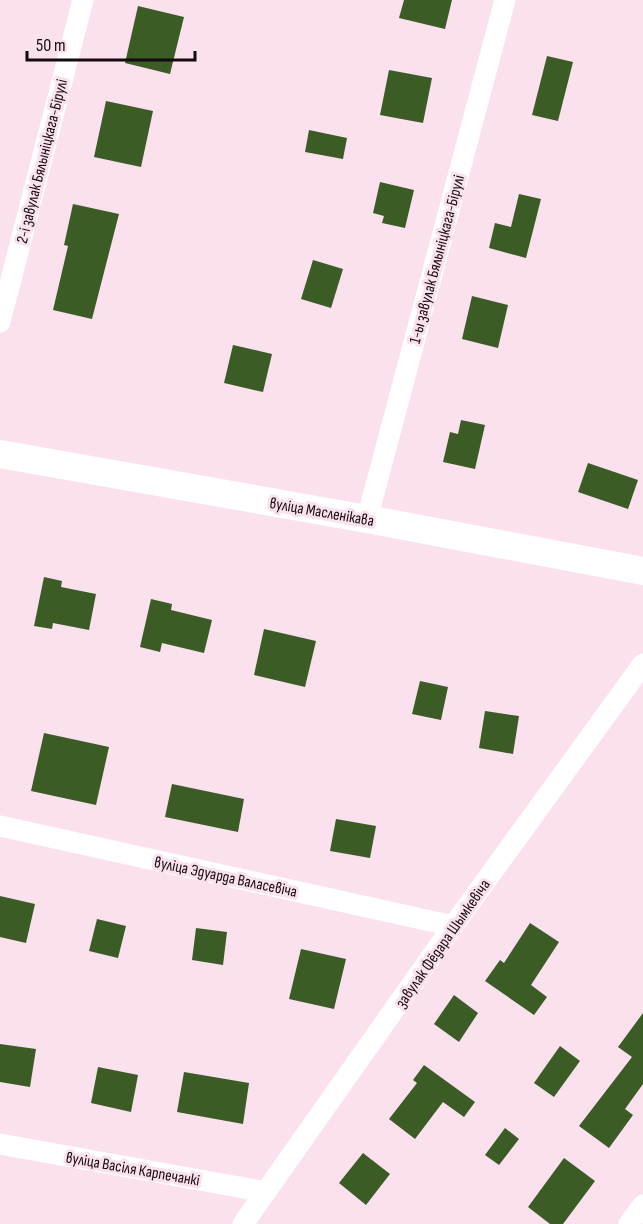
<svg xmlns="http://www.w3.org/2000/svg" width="643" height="1224" font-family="'Sofia Sans Condensed',sans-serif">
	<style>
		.building { fill: #3b5c25 }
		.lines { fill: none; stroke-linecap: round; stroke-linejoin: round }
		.street { stroke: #fff; stroke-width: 21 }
		.secondary { stroke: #fff; stroke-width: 28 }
		.labels { text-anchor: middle; stroke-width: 6; stroke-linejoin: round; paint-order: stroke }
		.street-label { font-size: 16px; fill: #130b10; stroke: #fbe0ee }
	</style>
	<rect width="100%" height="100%" fill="#fbe0ee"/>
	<g class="building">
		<path d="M 404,0 L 452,0 L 445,29 L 399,18 Z"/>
		<path d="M 138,6 L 184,17 L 170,74 L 125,63 Z"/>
		<path d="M 547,56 L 573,62 L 558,121 L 532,115 Z"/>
		<path d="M 389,70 L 432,78 L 423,123 L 380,115 Z"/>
		<path d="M 106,101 L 153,111 L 141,167 L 94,157 Z"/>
		<path d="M 309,130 L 347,138 L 343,159 L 305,152 Z"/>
		<path d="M 380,182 L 414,190 L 405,228 L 382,223 L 384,216 L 373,213 Z"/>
		<path d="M 519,194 L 541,199 L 526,258 L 489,248 L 495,223 L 511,227 Z"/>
		<path d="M 73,204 L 119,214 L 92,319 L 53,310 L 68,246 L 64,245 Z"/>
		<path d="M 313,260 L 343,269 L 331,308 L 301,299 Z"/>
		<path d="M 472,296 L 508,305 L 498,348 L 462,339 Z"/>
		<path d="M 233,345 L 272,354 L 263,392 L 224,383 Z"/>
		<path d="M 461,420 L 485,425 L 475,469 L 443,462 L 450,432 L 458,434 Z"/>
		<path d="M 588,463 L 638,480 L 628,509 L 578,492 Z"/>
		<path d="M 44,577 L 62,581 L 61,587 L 96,594 L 89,630 L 53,623 L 52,629 L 34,626 Z"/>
		<path d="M 151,599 L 172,604 L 171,610 L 212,620 L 204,653 L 162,643 L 160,652 L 140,647 Z"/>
		<path d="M 264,629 L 316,641 L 305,687 L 254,675 Z"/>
		<path d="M 420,681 L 448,687 L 441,720 L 412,714 Z"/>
		<path d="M 485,711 L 519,716 L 513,754 L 479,748 Z"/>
		<path d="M 44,733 L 109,747 L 96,805 L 31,791 Z"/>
		<path d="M 172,784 L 244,799 L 238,832 L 165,817 Z"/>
		<path d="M 336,819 L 376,826 L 370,858 L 330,851 Z"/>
		<path d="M 0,896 L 35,904 L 26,943 L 0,937 Z"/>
		<path d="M 97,919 L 126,926 L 118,958 L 89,951 Z"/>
		<path d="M 530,923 L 559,942 L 531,985 L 547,997 L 534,1015 L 485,981 L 500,960 L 504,963 Z"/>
		<path d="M 196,928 L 227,932 L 223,965 L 192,960 Z"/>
		<path d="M 301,949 L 346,959 L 334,1009 L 289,999 Z"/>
		<path d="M 454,995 L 478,1013 L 459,1042 L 434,1024 Z"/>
		<path d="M 643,1013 L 643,1084 L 625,1109 L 633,1115 L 609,1148 L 579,1126 L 632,1057 L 618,1047 Z"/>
		<path d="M 0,1044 L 36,1049 L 30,1087 L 0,1082 Z"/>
		<path d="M 560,1046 L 580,1061 L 554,1097 L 534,1083 Z"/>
		<path d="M 424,1065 L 475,1102 L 464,1117 L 443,1102 L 415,1139 L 389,1119 L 417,1083 L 413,1080 Z"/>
		<path d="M 98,1067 L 138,1075 L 131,1112 L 91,1103 Z"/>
		<path d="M 184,1072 L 249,1083 L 243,1124 L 177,1112 Z"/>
		<path d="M 505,1128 L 519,1139 L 499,1165 L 485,1155 Z"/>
		<path d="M 363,1153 L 390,1174 L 366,1205 L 339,1183 Z"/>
		<path d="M 564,1158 L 595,1181 L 563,1224 L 550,1224 L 528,1207 Z"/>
	</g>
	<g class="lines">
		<g class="street">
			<path d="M 0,322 L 83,0"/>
			<path d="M 367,519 L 505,0"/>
			<path d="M 0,826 L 453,926"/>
			<path d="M 0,1144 L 266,1192"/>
			<path d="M 243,1224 L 453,926 L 643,664"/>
			<path d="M 629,1224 L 643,1205"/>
		</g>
		<path class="secondary" d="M 0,454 L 367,519 L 643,571"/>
	</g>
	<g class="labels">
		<g class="street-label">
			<text transform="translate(41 161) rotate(-76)" y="6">2-і завулак Бялыніцкага-Бірулі</text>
			<text transform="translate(436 259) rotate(-75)" y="6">1-ы завулак Бялыніцкага-Бірулі</text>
			<text transform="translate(322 511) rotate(10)" y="6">вуліца Масленікава</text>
			<text transform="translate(226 876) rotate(12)" y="6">вуліца Эдуарда Валасевіча</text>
			<text transform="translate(442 943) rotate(-55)" y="6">завулак Фёдара Шымкевіча</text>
			<text transform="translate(133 1168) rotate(10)" y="6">вуліца Васіля Карпечанкі</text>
		</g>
	</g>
	<path d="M27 51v9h168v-9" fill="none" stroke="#130b10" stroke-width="3"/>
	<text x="36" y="51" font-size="18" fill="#130b10" stroke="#fbe0ee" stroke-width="4.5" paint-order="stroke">50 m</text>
</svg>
